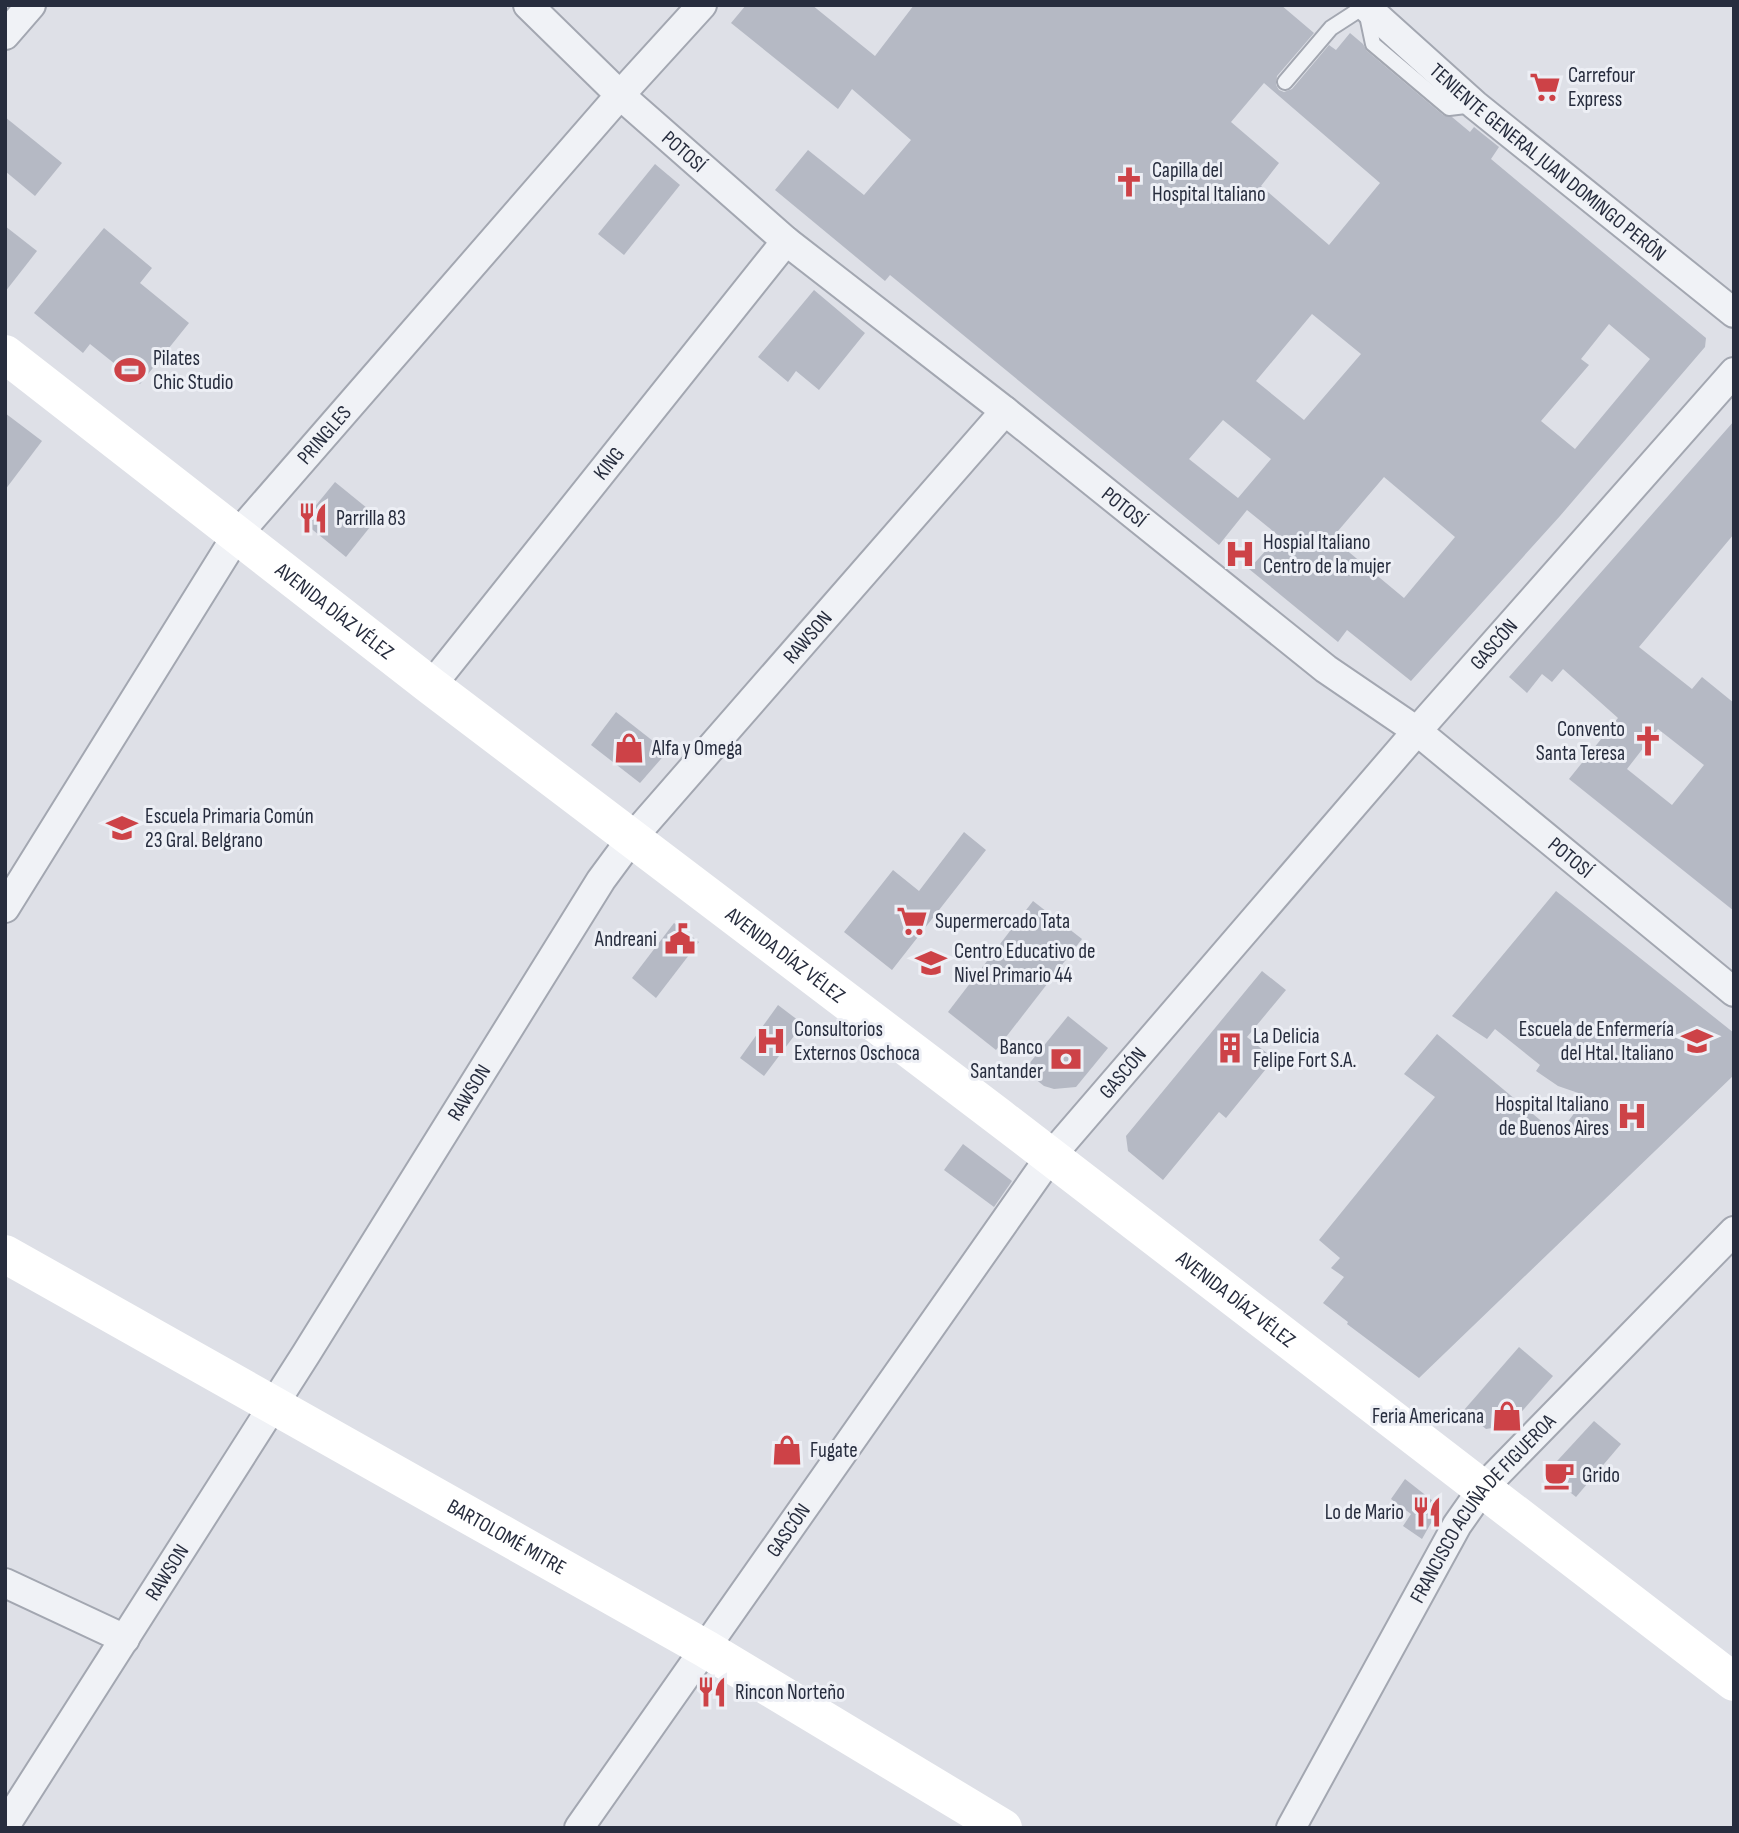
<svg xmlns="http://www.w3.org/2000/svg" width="1739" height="1833" font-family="'Sofia Sans Condensed',sans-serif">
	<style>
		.building { fill: #b5b9c4; fill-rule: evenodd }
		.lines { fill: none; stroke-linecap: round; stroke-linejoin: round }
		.lane-casing { stroke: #a3a7b1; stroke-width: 18 }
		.street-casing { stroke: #a3a7b1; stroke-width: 32 }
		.lane { stroke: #f0f2f6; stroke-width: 14 }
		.street { stroke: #f0f2f6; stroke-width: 28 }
		.secondary { stroke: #fff; stroke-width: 38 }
		.labels { text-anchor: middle; stroke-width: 6; stroke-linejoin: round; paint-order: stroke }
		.poi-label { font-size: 21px; fill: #272d3e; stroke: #edeff5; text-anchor: start }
		.street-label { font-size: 21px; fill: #272d3e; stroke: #edeff5 }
	</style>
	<rect width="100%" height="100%" fill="#dee0e7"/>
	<g class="building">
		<path d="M 746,5 L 812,5 L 875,56 L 914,5 L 1281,5 L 1314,33 L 1277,76 L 1276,85 L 1279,90 L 1284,92 L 1292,89 L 1329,45 L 1336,50 L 1350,33 L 1363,44 L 1367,51 L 1443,115 L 1452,117 L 1470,132 L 1474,127 L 1499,147 L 1491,159 L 1706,338 L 1705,347 L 1560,516 L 1411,681 L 1347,630 L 1338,642 L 1249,569 L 1279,536 L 1247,510 L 1219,545 L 890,275 L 885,281 L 775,190 L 808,150 L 864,195 L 911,140 L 852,89 L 838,109 L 731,23 ZM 1264,83 L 1380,183 L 1329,245 L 1261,186 L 1279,163 L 1231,122 ZM 1312,314 L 1361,354 L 1304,420 L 1256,381 ZM 1609,324 L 1650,359 L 1575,449 L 1541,421 L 1589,365 L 1581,359 ZM 1223,420 L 1271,459 L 1238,498 L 1189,459 ZM 1384,477 L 1455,537 L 1404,598 L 1332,538 Z"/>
		<path d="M 5,117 L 62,163 L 35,196 L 5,171 Z"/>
		<path d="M 655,164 L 680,185 L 624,255 L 598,234 Z"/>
		<path d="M 5,226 L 37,251 L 5,292 Z"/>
		<path d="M 104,228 L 152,268 L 140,283 L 189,323 L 140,384 L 90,344 L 83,353 L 34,313 Z"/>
		<path d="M 814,290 L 865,333 L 819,390 L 796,371 L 788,382 L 758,357 Z"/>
		<path d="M 5,413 L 42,441 L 5,490 Z"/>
		<path d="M 1734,421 L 1734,534 L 1639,647 L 1692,689 L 1702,677 L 1734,703 L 1734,911 L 1569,779 L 1618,718 L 1563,669 L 1552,682 L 1542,674 L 1527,693 L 1509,677 ZM 1658,729 L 1704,765 L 1672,805 L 1627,769 Z"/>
		<path d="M 335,482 L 378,517 L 346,557 L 308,526 L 308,515 Z"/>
		<path d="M 616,712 L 667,752 L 640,783 L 591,745 Z"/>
		<path d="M 964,832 L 986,850 L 892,970 L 844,932 L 893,870 L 919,891 Z"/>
		<path d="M 1556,891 L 1734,1033 L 1734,1075 L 1419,1378 L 1347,1324 L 1348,1322 L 1323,1303 L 1344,1277 L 1331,1268 L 1340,1258 L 1319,1240 L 1435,1097 L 1404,1074 L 1437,1034 L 1558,1135 L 1587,1096 L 1558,1086 L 1536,1071 L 1540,1065 L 1495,1029 L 1487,1039 L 1452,1016 Z"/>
		<path d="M 1033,901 L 1082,939 L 996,1050 L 948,1012 Z"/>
		<path d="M 674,923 L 699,942 L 656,998 L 632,978 Z"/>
		<path d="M 1262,971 L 1286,990 L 1247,1037 L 1274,1059 L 1226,1118 L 1219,1112 L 1163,1180 L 1128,1151 L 1126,1136 Z"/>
		<path d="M 778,1005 L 803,1024 L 764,1076 L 740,1058 Z"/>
		<path d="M 1068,1016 L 1108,1048 L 1076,1087 L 1054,1089 L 1044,1086 L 1024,1070 Z"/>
		<path d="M 963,1144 L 1012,1181 L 994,1207 L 944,1170 Z"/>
		<path d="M 1519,1347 L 1553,1376 L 1510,1425 L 1486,1429 L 1464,1410 Z"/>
		<path d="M 1594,1421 L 1621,1444 L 1576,1497 L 1546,1473 Z"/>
		<path d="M 1405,1479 L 1433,1501 L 1435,1516 L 1422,1539 L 1403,1526 L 1411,1514 L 1391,1499 Z"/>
	</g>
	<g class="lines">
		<g class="lane-casing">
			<path id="lane" d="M 1285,82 L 1331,28 L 1365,6 L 1373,44 L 1449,108 L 1474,105"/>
		</g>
		<g class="street-casing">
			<g id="street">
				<path id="s1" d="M 528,5 L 620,95 L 786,241 L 1005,411 L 1326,669 L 1417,731 L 1734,992"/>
				<path id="s2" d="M 1364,5 L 1475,105 L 1734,313"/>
				<path d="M 5,35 L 31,5"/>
				<path id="s3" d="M 431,686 L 786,241"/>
				<path id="s4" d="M 5,908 L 237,535 L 620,95 L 702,5"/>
				<path d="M 5,1583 L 125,1639"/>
				<path id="s5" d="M 5,1826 L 306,1354 L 601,880 L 632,838 L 1005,411"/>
				<path id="s6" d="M 579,1828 L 1050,1157 L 1417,731 L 1734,372"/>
				<path id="s7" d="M 1291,1828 L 1457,1525 L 1483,1488 L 1734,1231"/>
			</g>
		</g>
		<use href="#lane" class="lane"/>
		<use href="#street" class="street"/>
		<g class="secondary">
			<path id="s8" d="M 5,354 L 431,686 L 999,1117 L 1734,1682"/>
			<path id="s9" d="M 5,1254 L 706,1649 L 1003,1828"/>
		</g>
	</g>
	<defs>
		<g id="supermarket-bare" transform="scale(2.415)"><path d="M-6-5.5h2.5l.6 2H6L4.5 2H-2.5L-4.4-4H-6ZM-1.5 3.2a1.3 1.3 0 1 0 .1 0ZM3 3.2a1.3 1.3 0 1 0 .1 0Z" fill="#cd4247" stroke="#edeff5" stroke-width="2.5" paint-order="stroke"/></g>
		<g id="church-bare" transform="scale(2.415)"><path d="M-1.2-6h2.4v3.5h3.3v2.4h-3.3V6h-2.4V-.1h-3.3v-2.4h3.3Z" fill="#cd4247" stroke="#edeff5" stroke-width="2.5" paint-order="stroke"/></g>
		<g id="stadium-bare" transform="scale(2.415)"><path d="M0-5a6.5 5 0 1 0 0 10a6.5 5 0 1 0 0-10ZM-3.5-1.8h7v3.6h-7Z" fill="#cd4247" stroke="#edeff5" stroke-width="2.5" paint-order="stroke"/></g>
		<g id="restaurant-bare" transform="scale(2.415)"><path d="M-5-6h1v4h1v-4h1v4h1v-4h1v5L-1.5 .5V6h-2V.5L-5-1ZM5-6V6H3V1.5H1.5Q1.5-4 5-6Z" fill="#cd4247" stroke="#edeff5" stroke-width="2.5" paint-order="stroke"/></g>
		<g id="hospital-bare" transform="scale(2.415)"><path d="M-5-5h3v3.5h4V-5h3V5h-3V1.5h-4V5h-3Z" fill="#cd4247" stroke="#edeff5" stroke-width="2.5" paint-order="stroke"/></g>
		<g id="shop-bare" transform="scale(2.415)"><path d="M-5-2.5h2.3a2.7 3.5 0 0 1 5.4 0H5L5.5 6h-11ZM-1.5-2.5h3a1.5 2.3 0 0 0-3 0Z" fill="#cd4247" stroke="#edeff5" stroke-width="2.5" paint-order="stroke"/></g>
		<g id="school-bare" transform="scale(2.415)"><path d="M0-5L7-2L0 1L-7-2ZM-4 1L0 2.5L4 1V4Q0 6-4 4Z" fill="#cd4247" stroke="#edeff5" stroke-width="2.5" paint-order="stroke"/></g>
		<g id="civic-bare" transform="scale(2.415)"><path d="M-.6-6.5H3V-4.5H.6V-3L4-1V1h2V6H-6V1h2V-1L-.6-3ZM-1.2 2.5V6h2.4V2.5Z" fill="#cd4247" stroke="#edeff5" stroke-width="2.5" paint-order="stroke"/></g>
		<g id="university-bare" transform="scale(2.415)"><path d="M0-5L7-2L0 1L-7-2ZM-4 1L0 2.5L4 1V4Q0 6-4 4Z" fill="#cd4247" stroke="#edeff5" stroke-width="2.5" paint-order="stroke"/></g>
		<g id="building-bare" transform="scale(2.415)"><path d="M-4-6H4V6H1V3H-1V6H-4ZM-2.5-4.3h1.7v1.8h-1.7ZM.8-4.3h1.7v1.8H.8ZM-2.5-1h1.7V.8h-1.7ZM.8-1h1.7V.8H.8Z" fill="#cd4247" stroke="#edeff5" stroke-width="2.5" paint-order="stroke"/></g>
		<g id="bank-bare" transform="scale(2.415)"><path d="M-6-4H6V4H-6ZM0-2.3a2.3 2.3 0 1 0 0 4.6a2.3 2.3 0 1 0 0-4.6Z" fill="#cd4247" stroke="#edeff5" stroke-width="2.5" paint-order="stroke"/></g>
		<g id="cafe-bare" transform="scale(2.415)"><path d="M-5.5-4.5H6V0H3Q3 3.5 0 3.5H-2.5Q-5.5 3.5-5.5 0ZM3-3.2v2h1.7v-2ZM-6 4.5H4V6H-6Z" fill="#cd4247" stroke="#edeff5" stroke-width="2.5" paint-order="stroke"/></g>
	</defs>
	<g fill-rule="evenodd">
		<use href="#supermarket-bare" x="1545" y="87"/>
		<use href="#church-bare" x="1129" y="182"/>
		<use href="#stadium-bare" x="130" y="370"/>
		<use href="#restaurant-bare" x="313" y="518"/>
		<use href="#hospital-bare" x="1240" y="554"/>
		<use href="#church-bare" x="1648" y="741"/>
		<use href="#shop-bare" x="629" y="748"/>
		<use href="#school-bare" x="122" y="828"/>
		<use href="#supermarket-bare" x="912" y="921"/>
		<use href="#civic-bare" x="680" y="939"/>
		<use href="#school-bare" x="931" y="963"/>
		<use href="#hospital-bare" x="771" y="1041"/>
		<use href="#university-bare" x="1697" y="1041"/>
		<use href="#building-bare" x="1230" y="1048"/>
		<use href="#bank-bare" x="1066" y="1059"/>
		<use href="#hospital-bare" x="1632" y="1116"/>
		<use href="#shop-bare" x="1507" y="1416"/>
		<use href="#shop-bare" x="787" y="1450"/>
		<use href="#cafe-bare" x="1559" y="1475"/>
		<use href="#restaurant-bare" x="1427" y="1512"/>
		<use href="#restaurant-bare" x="712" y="1692"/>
	</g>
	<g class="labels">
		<g class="poi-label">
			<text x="1568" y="82">Carrefour<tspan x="1568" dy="24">Express</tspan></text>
			<text x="1152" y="177">Capilla del<tspan x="1152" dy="24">Hospital Italiano</tspan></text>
			<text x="153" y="365">Pilates<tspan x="153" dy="24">Chic Studio</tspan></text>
			<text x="336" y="525">Parrilla 83</text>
			<text x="1263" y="549">Hospial Italiano<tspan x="1263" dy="24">Centro de la mujer</tspan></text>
			<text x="1625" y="736" text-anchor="end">Convento<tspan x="1625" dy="24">Santa Teresa</tspan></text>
			<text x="652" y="755">Alfa y Omega</text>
			<text x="145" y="823">Escuela Primaria Común<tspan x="145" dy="24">23 Gral. Belgrano</tspan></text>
			<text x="935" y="928">Supermercado Tata</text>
			<text x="657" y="946" text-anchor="end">Andreani</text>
			<text x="954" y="958">Centro Educativo de<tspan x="954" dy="24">Nivel Primario 44</tspan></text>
			<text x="794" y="1036">Consultorios<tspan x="794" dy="24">Externos Oschoca</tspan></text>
			<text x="1674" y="1036" text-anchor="end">Escuela de Enfermería<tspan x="1674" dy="24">del Htal. Italiano</tspan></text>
			<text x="1253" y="1043">La Delicia<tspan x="1253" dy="24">Felipe Fort S.A.</tspan></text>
			<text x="1043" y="1054" text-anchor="end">Banco<tspan x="1043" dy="24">Santander</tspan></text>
			<text x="1609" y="1111" text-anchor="end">Hospital Italiano<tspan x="1609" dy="24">de Buenos Aires</tspan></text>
			<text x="1484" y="1423" text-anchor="end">Feria Americana</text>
			<text x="810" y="1457">Fugate</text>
			<text x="1582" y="1482">Grido</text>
			<text x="1404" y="1519" text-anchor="end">Lo de Mario</text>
			<text x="735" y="1699">Rincon Norteño</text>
		</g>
		<g class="street-label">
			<text dy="7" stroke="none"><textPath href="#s1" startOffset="214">POTOSÍ</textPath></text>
			<text dy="7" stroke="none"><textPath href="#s2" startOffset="242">TENIENTE GENERAL JUAN DOMINGO PERÓN</textPath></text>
			<text dy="7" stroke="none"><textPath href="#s4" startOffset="572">PRINGLES</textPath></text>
			<text dy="7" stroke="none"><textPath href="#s3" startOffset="285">KING</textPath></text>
			<text dy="7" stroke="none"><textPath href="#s1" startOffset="780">POTOSÍ</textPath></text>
			<text dy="7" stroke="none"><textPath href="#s8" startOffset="418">AVENIDA DÍAZ VÉLEZ</textPath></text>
			<text dy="7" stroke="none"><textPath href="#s5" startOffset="1437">RAWSON</textPath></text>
			<text dy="7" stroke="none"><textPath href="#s6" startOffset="1498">GASCÓN</textPath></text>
			<text dy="7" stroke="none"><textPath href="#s1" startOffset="1348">POTOSÍ</textPath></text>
			<text dy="7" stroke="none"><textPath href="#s8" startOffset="985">AVENIDA DÍAZ VÉLEZ</textPath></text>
			<text dy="7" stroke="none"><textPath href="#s6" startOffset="931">GASCÓN</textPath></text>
			<text dy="7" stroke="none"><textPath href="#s5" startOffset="868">RAWSON</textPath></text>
			<text dy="7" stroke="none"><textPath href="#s8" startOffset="1552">AVENIDA DÍAZ VÉLEZ</textPath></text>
			<text dy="7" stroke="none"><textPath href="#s7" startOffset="374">FRANCISCO ACUÑA DE FIGUEROA</textPath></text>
			<text dy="7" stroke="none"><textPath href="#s6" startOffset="364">GASCÓN</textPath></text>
			<text dy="7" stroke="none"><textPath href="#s9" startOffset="576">BARTOLOMÉ MITRE</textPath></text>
			<text dy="7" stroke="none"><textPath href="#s5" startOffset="301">RAWSON</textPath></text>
		</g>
	</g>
	<rect width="1739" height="1833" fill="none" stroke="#272d3e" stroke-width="14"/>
</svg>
